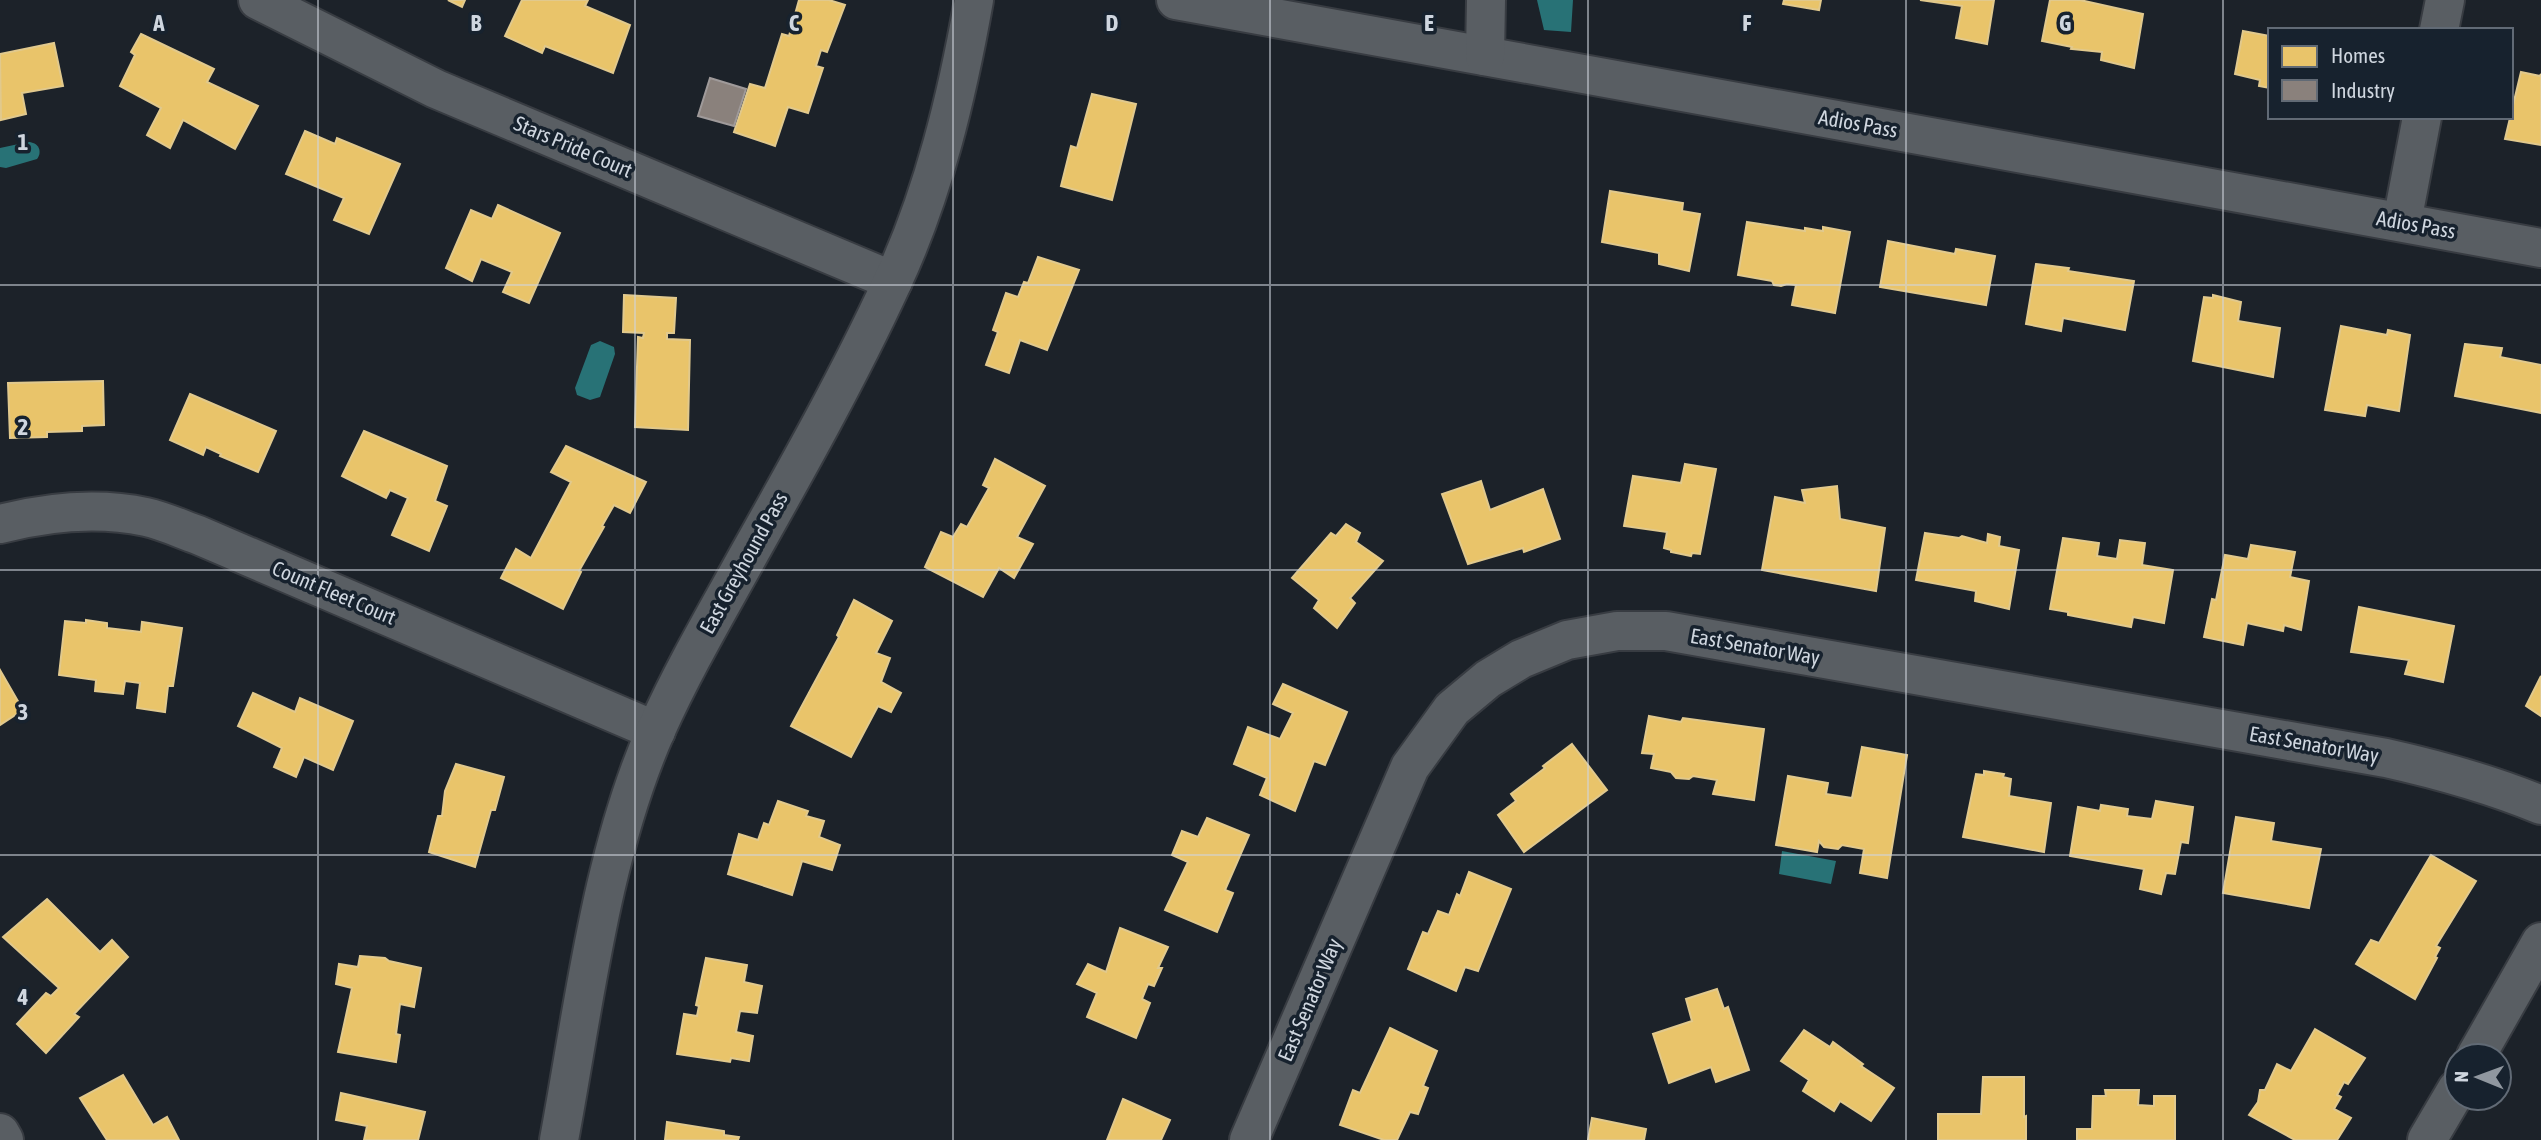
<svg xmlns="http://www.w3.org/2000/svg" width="2541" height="1140" font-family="'Asap Condensed',sans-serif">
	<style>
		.water { fill: #287276 }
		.homes { fill: #e9c46a; stroke: #e1c98d; stroke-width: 2 }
		.industry { fill: #8a817c; stroke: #9f9a9a; stroke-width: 2 }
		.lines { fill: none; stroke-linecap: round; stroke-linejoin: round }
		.minor-casing { stroke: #383c42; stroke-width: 42 }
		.minor { stroke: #595e63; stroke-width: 38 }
		.grid { fill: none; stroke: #cfd6df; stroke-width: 2; stroke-opacity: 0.55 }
		.labels { text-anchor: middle; stroke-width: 7; stroke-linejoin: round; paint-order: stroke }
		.street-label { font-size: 21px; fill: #cfd6df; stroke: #17222e }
		.grid-label { font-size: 23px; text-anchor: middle; font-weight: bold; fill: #cfd6df; stroke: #17222e; stroke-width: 7; stroke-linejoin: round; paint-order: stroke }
	</style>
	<rect width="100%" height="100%" fill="#1c2229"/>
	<g class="water">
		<path d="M 1537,0 L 1573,0 L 1571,32 L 1544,30 Z"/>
		<path d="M 28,142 C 38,142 43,151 37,159 L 6,168 L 0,167 L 0,148 Z"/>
		<path d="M 600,341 L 614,347 L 615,354 L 600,397 L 590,400 L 577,395 L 575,388 L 591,345 Z"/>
		<path d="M 1782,851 L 1836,861 L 1831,884 L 1779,874 Z"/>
	</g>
	<g class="homes">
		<path d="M 448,0 L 465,0 L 462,7 Z"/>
		<path d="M 522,0 L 588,0 L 585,6 L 630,25 L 613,73 L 545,46 L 542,53 L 505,36 Z"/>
		<path d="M 799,0 L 829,0 L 845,5 L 827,52 L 821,50 L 816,66 L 823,68 L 808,113 L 788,107 L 775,146 L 734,132 L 750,84 L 765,88 L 782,34 L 789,36 Z"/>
		<path d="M 1784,0 L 1821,0 L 1819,10 L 1783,4 Z"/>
		<path d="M 1920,0 L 1994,0 L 1987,44 L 1956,38 L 1962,6 Z"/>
		<path d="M 2050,0 L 2080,0 L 2143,14 L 2134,68 L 2101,60 L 2102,52 L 2071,49 L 2072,47 L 2042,41 Z"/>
		<path d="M 2243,31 L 2270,36 L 2270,88 L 2259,86 L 2260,80 L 2235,74 Z"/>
		<path d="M 141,34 L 214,69 L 207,82 L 258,106 L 235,149 L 183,120 L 170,148 L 147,135 L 161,108 L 120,86 L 135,55 L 131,52 Z"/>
		<path d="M 54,43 L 63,86 L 22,93 L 26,114 L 1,120 L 0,54 Z"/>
		<path d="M 2521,72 L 2540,76 L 2541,74 L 2541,145 L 2505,139 Z"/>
		<path d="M 1092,94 L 1136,104 L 1112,200 L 1061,186 L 1071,146 L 1077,148 Z"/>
		<path d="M 305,131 L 335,144 L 337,138 L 400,164 L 369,234 L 334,220 L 344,198 L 286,174 Z"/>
		<path d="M 1610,191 L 1683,203 L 1682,211 L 1700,214 L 1689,271 L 1659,264 L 1659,253 L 1602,242 Z"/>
		<path d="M 498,205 L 560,233 L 529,303 L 503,292 L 512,272 L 481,259 L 472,281 L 446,268 L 471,210 L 492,219 Z"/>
		<path d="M 1747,222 L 1805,231 L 1805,228 L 1823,231 L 1823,227 L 1850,232 L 1835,313 L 1792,305 L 1796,285 L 1787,284 L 1781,286 L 1774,285 L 1772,281 L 1738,275 Z"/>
		<path d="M 1888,241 L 1955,254 L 1956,249 L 1995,256 L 1986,305 L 1880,287 Z"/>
		<path d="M 1038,257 L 1079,270 L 1047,350 L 1020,340 L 1009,373 L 986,365 L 998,332 L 993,330 L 1006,293 L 1018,297 L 1024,282 L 1028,283 Z"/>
		<path d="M 2036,264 L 2069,268 L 2068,271 L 2134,281 L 2125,330 L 2063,318 L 2061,331 L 2026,324 Z"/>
		<path d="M 624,295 L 676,298 L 674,333 L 667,333 L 667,339 L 690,340 L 688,430 L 635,427 L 638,337 L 643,338 L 644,333 L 623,332 Z"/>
		<path d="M 2213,295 L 2241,302 L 2238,321 L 2280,328 L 2273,377 L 2193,361 L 2204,297 L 2213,298 Z"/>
		<path d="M 2341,326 L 2387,335 L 2388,330 L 2410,335 L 2399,411 L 2367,405 L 2365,416 L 2325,410 Z"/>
		<path d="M 2465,344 L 2502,348 L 2500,357 L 2541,365 L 2541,413 L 2455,396 Z"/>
		<path d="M 103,381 L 104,425 L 82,426 L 82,431 L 47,432 L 47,437 L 10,438 L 8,383 Z"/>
		<path d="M 190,394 L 276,431 L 258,472 L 220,456 L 221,454 L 206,447 L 203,455 L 170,440 Z"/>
		<path d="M 364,431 L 447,466 L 435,501 L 447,506 L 429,551 L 392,535 L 408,498 L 390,490 L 386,498 L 342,476 Z"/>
		<path d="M 566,446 L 646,482 L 630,513 L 614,505 L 602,526 L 604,527 L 579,571 L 581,572 L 563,609 L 501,578 L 516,549 L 531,558 L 571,482 L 551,472 Z"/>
		<path d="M 995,459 L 1045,486 L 1017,537 L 1033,544 L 1014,578 L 999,568 L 983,597 L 925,567 L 941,532 L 953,537 L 961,524 L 967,527 L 989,488 L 983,485 Z"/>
		<path d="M 1685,464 L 1716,469 L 1700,554 L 1692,553 L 1691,556 L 1671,552 L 1671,550 L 1664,548 L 1667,532 L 1624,526 L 1633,476 L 1681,483 Z"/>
		<path d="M 1481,481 L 1490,510 L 1543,489 L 1560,539 L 1524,552 L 1523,548 L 1468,564 L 1442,494 Z"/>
		<path d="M 1837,486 L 1840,519 L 1885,528 L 1876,591 L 1762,570 L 1775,497 L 1805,503 L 1802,490 Z"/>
		<path d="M 1346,524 L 1360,533 L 1356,542 L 1383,561 L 1350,598 L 1355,603 L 1337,628 L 1314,608 L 1319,600 L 1292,578 L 1331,533 L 1336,536 Z"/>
		<path d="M 1925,533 L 1959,538 L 1962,536 L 1987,543 L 1988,534 L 2000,537 L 1999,546 L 2019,550 L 2009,609 L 1975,601 L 1976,591 L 1916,580 Z"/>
		<path d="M 2063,538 L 2099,543 L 2097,556 L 2117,559 L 2120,540 L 2145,543 L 2142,565 L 2173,570 L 2164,623 L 2133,617 L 2131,627 L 2068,615 L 2068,612 L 2050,609 Z"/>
		<path d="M 2251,545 L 2295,552 L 2290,577 L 2309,581 L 2301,630 L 2284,625 L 2283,631 L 2247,623 L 2243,645 L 2204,637 L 2212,599 L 2216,600 L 2225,555 L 2248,559 Z"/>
		<path d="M 854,600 L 892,621 L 876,653 L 890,658 L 881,682 L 901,693 L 891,712 L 878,706 L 851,757 L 791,726 L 839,637 L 837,635 Z"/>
		<path d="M 2359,607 L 2454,626 L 2443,682 L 2405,674 L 2409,660 L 2351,652 Z"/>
		<path d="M 86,620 L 107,623 L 107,628 L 141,632 L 142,622 L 182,628 L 173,686 L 168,686 L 165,712 L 137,708 L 140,683 L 125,681 L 123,694 L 95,691 L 96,680 L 59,675 L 65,621 L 86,623 Z"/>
		<path d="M 0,670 L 23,710 L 0,725 Z"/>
		<path d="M 2541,676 L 2541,716 L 2526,706 Z"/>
		<path d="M 1283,684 L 1347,712 L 1325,765 L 1314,761 L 1295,811 L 1260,795 L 1267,778 L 1234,764 L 1248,727 L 1280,739 L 1293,713 L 1273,704 Z"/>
		<path d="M 253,693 L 295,712 L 300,698 L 353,721 L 333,770 L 304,757 L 296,777 L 274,767 L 282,748 L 238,726 Z"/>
		<path d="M 1649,716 L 1681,722 L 1683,718 L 1764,729 L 1754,800 L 1713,794 L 1717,780 L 1693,776 L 1689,779 L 1676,778 L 1671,772 L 1651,768 L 1654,754 L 1642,753 Z"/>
		<path d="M 1572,744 L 1607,790 L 1524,852 L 1498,815 L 1516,801 L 1511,794 L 1545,768 L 1543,766 Z"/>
		<path d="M 1862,747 L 1907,755 L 1887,878 L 1860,873 L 1864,849 L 1842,845 L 1838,849 L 1824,847 L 1819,841 L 1817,852 L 1776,845 L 1788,776 L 1828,783 L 1826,794 L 1852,798 Z"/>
		<path d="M 456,764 L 504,777 L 495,810 L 491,810 L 475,867 L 429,852 L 438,816 L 442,816 L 445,791 Z"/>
		<path d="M 1984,771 L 2004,774 L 2003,777 L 2011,779 L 2009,796 L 2051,803 L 2044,852 L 1963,837 L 1976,774 L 1984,775 Z"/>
		<path d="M 778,801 L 808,811 L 806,816 L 824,821 L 819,837 L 840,845 L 832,870 L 802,861 L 792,895 L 728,874 L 739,834 L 758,840 L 764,823 L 769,825 Z"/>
		<path d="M 2156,801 L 2193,807 L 2188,843 L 2181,842 L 2175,874 L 2166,873 L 2161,894 L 2140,889 L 2144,869 L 2070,856 L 2078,807 L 2100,811 L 2101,805 L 2128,809 L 2127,816 L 2152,819 Z"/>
		<path d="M 2236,817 L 2274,823 L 2271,841 L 2321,849 L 2309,908 L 2223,893 Z"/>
		<path d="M 1207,818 L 1249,835 L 1225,890 L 1233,893 L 1217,932 L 1165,910 L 1188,862 L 1172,855 L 1182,831 L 1198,837 Z"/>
		<path d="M 2431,855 L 2476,881 L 2436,946 L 2440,948 L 2435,957 L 2437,958 L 2415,999 L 2356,964 L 2371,940 L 2379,943 Z"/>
		<path d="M 1469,872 L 1511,889 L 1478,971 L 1465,967 L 1456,991 L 1408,969 L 1423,932 L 1428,934 L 1438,911 L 1449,915 L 1457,894 L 1460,896 Z"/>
		<path d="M 47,899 L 100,952 L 112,940 L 128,957 L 74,1014 L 79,1017 L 46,1053 L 17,1024 L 46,993 L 51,996 L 59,988 L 3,937 Z"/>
		<path d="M 1120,928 L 1168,947 L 1158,968 L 1162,968 L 1154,986 L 1148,984 L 1142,999 L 1150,1003 L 1136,1038 L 1087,1017 L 1097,993 L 1077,984 L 1088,964 L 1106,972 Z"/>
		<path d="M 360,956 L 385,958 L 389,961 L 421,968 L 414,1007 L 400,1004 L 396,1034 L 400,1035 L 396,1062 L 338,1052 L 352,988 L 336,984 L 339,964 L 358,967 Z"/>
		<path d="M 706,958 L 747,965 L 744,982 L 762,986 L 757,1013 L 740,1011 L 736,1032 L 753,1036 L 749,1061 L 731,1058 L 730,1062 L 677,1054 L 684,1014 L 697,1016 L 699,1006 L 696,1005 Z"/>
		<path d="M 1717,989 L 1724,1009 L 1728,1007 L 1749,1070 L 1716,1082 L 1711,1067 L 1669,1083 L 1653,1034 L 1692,1021 L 1686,999 Z"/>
		<path d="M 1390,1028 L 1437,1051 L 1423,1086 L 1428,1088 L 1418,1114 L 1410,1112 L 1397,1140 L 1384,1140 L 1340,1125 L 1353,1090 L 1360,1093 Z"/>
		<path d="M 2315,1029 L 2365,1058 L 2348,1084 L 2344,1082 L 2337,1095 L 2341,1097 L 2334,1109 L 2351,1118 L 2337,1140 L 2295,1140 L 2249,1115 L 2258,1102 L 2260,1090 L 2265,1090 L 2277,1064 L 2291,1071 Z"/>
		<path d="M 1804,1030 L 1830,1047 L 1833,1042 L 1863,1064 L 1861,1066 L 1894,1088 L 1871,1121 L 1840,1101 L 1834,1111 L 1803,1091 L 1809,1080 L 1781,1061 Z"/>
		<path d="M 123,1075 L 153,1125 L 167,1117 L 179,1140 L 107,1140 L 80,1098 Z"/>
		<path d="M 1983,1077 L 2024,1077 L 2024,1117 L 2026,1116 L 2026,1140 L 1938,1140 L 1938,1114 L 1981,1114 Z"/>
		<path d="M 2105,1090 L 2139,1090 L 2138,1105 L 2154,1106 L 2154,1096 L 2175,1096 L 2175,1140 L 2077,1140 L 2077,1129 L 2092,1129 L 2093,1096 L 2106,1096 Z"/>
		<path d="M 341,1093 L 425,1112 L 418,1140 L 364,1140 L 367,1126 L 336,1120 Z"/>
		<path d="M 1123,1099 L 1170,1120 L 1161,1140 L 1107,1140 Z"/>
		<path d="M 1592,1118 L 1646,1129 L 1644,1140 L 1588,1140 Z"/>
		<path d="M 667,1122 L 724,1131 L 724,1135 L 739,1137 L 738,1140 L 665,1140 Z"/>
	</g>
	<path class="industry" d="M 710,78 L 746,89 L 734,126 L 698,116 Z"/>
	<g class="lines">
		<g class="minor-casing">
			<g id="minor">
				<path d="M 258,0 L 436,89 L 893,281"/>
				<path d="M 1176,0 L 2541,248"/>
				<path d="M 2439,30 L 2445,0"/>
				<path d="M 1485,56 L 1486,0"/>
				<path d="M 2402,222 L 2422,117"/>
				<path d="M 0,524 C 47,512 99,507 146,517 C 164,521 181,529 198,535 L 656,731"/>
				<path d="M 2476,1056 L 2541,942"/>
				<path d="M 0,1133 L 4,1140"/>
				<path d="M 559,1140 C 584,1006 601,853 657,728 C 684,668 717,612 749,554 C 799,465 849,376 892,283 C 934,193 957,96 974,0"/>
				<path d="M 1249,1140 L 1410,767 L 1452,709 L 1488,679 L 1521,659 L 1567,640 L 1617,631 L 1666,631 L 2386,758 C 2440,770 2490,784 2541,805"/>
				<path d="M 2427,1140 L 2457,1089"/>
			</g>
		</g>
		<use href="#minor" class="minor"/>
	</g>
	<path class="grid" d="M 318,0 L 318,1140M 635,0 L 635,1140M 953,0 L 953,1140M 1270,0 L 1270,1140M 1588,0 L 1588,1140M 1906,0 L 1906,1140M 2223,0 L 2223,1140M 0,285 L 2541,285M 0,570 L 2541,570M 0,855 L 2541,855"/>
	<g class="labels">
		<g class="street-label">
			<text transform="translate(1858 124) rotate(10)" y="7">Adios Pass</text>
			<text transform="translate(573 147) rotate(23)" y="7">Stars Pride Court</text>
			<text transform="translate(2416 225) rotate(10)" y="7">Adios Pass</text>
			<text transform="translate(744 563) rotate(-61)" y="7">East Greyhound Pass</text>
			<text transform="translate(334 593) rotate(23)" y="7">Count Fleet Court</text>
			<text transform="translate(1755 647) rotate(10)" y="7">East Senator Way</text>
			<text transform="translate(2314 745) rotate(10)" y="7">East Senator Way</text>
			<text transform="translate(1310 1000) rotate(-67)" y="7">East Senator Way</text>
		</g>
	</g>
	<g class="grid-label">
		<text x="159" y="31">A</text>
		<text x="476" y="31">B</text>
		<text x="794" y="31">C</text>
		<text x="1112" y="31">D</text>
		<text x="1429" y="31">E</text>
		<text x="1747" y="31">F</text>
		<text x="2065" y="31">G</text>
		<text x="23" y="150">1</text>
		<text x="23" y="435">2</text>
		<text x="23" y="720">3</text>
		<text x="23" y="1005">4</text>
	</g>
	<rect x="2268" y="28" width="245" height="91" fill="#17222e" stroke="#616a75" stroke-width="2"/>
	<rect x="2282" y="46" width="35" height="21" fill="#e9c46a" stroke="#616a75" stroke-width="2"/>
	<text x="2331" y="63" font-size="21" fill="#cfd6df">Homes</text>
	<rect x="2282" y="80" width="35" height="21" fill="#8a817c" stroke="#616a75" stroke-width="2"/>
	<text x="2331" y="98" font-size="21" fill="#cfd6df">Industry</text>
	<g transform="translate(2478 1077) rotate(271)"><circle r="33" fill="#17222e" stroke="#616a75" stroke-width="2"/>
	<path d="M0-5L12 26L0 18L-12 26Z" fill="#90979f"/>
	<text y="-10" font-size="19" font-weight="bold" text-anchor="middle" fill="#cfd6df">N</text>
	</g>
</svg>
